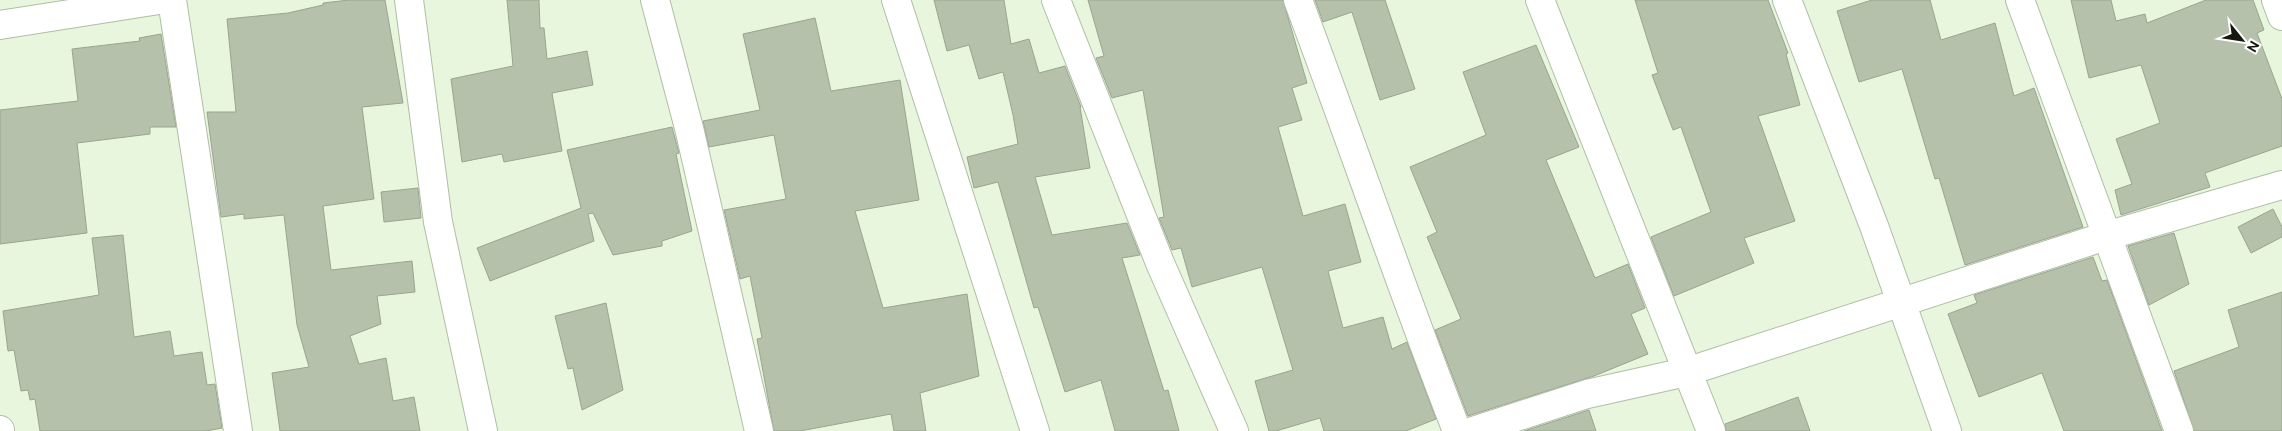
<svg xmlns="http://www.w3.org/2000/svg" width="2282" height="431" font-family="Ubuntu,sans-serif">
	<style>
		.building { fill: #b5c1aa; stroke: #99a58f }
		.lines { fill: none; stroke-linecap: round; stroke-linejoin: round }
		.minor-casing { stroke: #b1bda6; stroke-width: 30 }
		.minor { stroke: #fff; stroke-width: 28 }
	</style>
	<rect width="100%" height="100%" fill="#e9f6de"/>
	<g class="building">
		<path d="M 349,0 L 385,0 L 403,103 L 362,107 L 374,199 L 323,206 L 331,270 L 412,261 L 415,292 L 377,296 L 381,324 L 350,336 L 359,364 L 386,358 L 393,401 L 414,397 L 420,431 L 280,431 L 272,373 L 309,367 L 297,325 L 284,215 L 244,219 L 244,214 L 221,217 L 207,112 L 236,112 L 227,19 L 288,13 L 323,5 L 323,3 Z"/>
		<path d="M 507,0 L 539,0 L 540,28 L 544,28 L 547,59 L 587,51 L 593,85 L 552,93 L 562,151 L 504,162 L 502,154 L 462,162 L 451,79 L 513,66 Z"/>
		<path d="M 934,0 L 1004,0 L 1011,44 L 1029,39 L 1039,73 L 1065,66 L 1081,107 L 1080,107 L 1090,168 L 1035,177 L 1052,235 L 1127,223 L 1140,255 L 1122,258 L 1164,391 L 1168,390 L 1179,431 L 1115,431 L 1101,380 L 1065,392 L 1038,307 L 1034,308 L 998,182 L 974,188 L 967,157 L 1018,144 L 1013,115 L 1003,72 L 979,79 L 969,45 L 947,51 Z"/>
		<path d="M 1088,0 L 1283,0 L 1307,83 L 1292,88 L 1302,120 L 1278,127 L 1303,216 L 1345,204 L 1361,262 L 1328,271 L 1343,328 L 1383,317 L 1392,349 L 1407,342 L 1436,419 L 1406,431 L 1324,431 L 1320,418 L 1276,431 L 1269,431 L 1255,381 L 1293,370 L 1262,267 L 1192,287 L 1181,248 L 1172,250 L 1159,218 L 1164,217 L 1143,90 L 1112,98 L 1096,58 L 1104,56 Z"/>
		<path d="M 1315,0 L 1385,0 L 1415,89 L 1380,100 L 1352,12 L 1323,22 Z"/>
		<path d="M 1635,0 L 1768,0 L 1788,53 L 1786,54 L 1800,105 L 1758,116 L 1795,221 L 1744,238 L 1754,263 L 1674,296 L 1651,237 L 1711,212 L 1681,127 L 1673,130 L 1652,75 L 1658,73 Z"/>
		<path d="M 1872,0 L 1930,0 L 1941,40 L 1995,23 L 2014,96 L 2034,88 L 2083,227 L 1965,265 L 1939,178 L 1935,179 L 1902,69 L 1859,82 L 1837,11 Z"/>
		<path d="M 2071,0 L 2111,0 L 2116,21 L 2145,14 L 2147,23 L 2206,0 L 2253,0 L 2264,30 L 2257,33 L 2282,99 L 2282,146 L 2205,173 L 2210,187 L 2121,215 L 2115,190 L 2132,184 L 2116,139 L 2160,123 L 2141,65 L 2089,78 Z"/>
		<path d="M 815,18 L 831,91 L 900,80 L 919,200 L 855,211 L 883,308 L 967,294 L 979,376 L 920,393 L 926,431 L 894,431 L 891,414 L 800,431 L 774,431 L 757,339 L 762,338 L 750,276 L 740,279 L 724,210 L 786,199 L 774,135 L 709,147 L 703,121 L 760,110 L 743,34 Z"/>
		<path d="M 161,34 L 176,127 L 150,127 L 150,134 L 77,143 L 87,233 L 0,244 L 0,110 L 78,101 L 72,49 L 140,41 L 139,38 Z"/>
		<path d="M 1536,45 L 1579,147 L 1546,160 L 1595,278 L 1628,264 L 1645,308 L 1631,314 L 1648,354 L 1594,376 L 1468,416 L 1435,330 L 1461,319 L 1427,237 L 1437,232 L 1410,167 L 1486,135 L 1463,72 Z"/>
		<path d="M 672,127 L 679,153 L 676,154 L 692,231 L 662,241 L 662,246 L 613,255 L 593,213 L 588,214 L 594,241 L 490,281 L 477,248 L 581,208 L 567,150 Z"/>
		<path d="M 418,188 L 421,218 L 384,222 L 381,192 Z"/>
		<path d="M 2273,209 L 2282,227 L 2282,237 L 2251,253 L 2238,227 Z"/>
		<path d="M 2174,233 L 2189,284 L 2149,305 L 2128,246 Z"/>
		<path d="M 123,235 L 134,337 L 170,331 L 174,356 L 202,352 L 207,385 L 215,384 L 222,428 L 206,431 L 40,431 L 35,399 L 30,400 L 28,390 L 21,391 L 14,350 L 8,351 L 3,311 L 99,295 L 92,238 Z"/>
		<path d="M 2093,257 L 2102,281 L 2107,280 L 2162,431 L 2064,431 L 2042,373 L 1979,397 L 1948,314 L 1977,303 L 1974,295 Z"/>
		<path d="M 2282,292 L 2282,431 L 2194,431 L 2174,371 L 2239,347 L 2228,310 Z"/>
		<path d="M 606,303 L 623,390 L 582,410 L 573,368 L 568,369 L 555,316 Z"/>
		<path d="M 1798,397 L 1810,431 L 1726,431 L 1725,424 Z"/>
		<path d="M 1589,410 L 1596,431 L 1524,431 Z"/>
	</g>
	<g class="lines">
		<g class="minor-casing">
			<g id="minor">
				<path d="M 172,0 L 238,431"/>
				<path d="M 409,0 L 438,222 L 483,431"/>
				<path d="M 655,0 L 689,128 L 759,431"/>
				<path d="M 896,0 L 1035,431"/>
				<path d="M 1056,0 L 1160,263 L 1234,431"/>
				<path d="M 1298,0 C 1352,143 1401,288 1457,431"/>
				<path d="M 1540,0 L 1711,431"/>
				<path d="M 1787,0 L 1874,226 L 1947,431"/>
				<path d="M 2020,0 L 2179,431"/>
				<path d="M 2276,0 L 2282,16"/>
				<path d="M 0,25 L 159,0"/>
				<path d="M 0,430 L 0,431"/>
				<path d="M 1473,431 L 1587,394 L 1686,372 L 2106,236 L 2282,185"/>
			</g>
		</g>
		<use href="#minor" class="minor"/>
	</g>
	<g transform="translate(2242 40) rotate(120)" stroke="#fefefe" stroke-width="4" paint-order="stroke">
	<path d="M0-4L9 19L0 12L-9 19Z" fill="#141810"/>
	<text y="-8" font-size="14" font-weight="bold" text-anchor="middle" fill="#141810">N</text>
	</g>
</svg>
